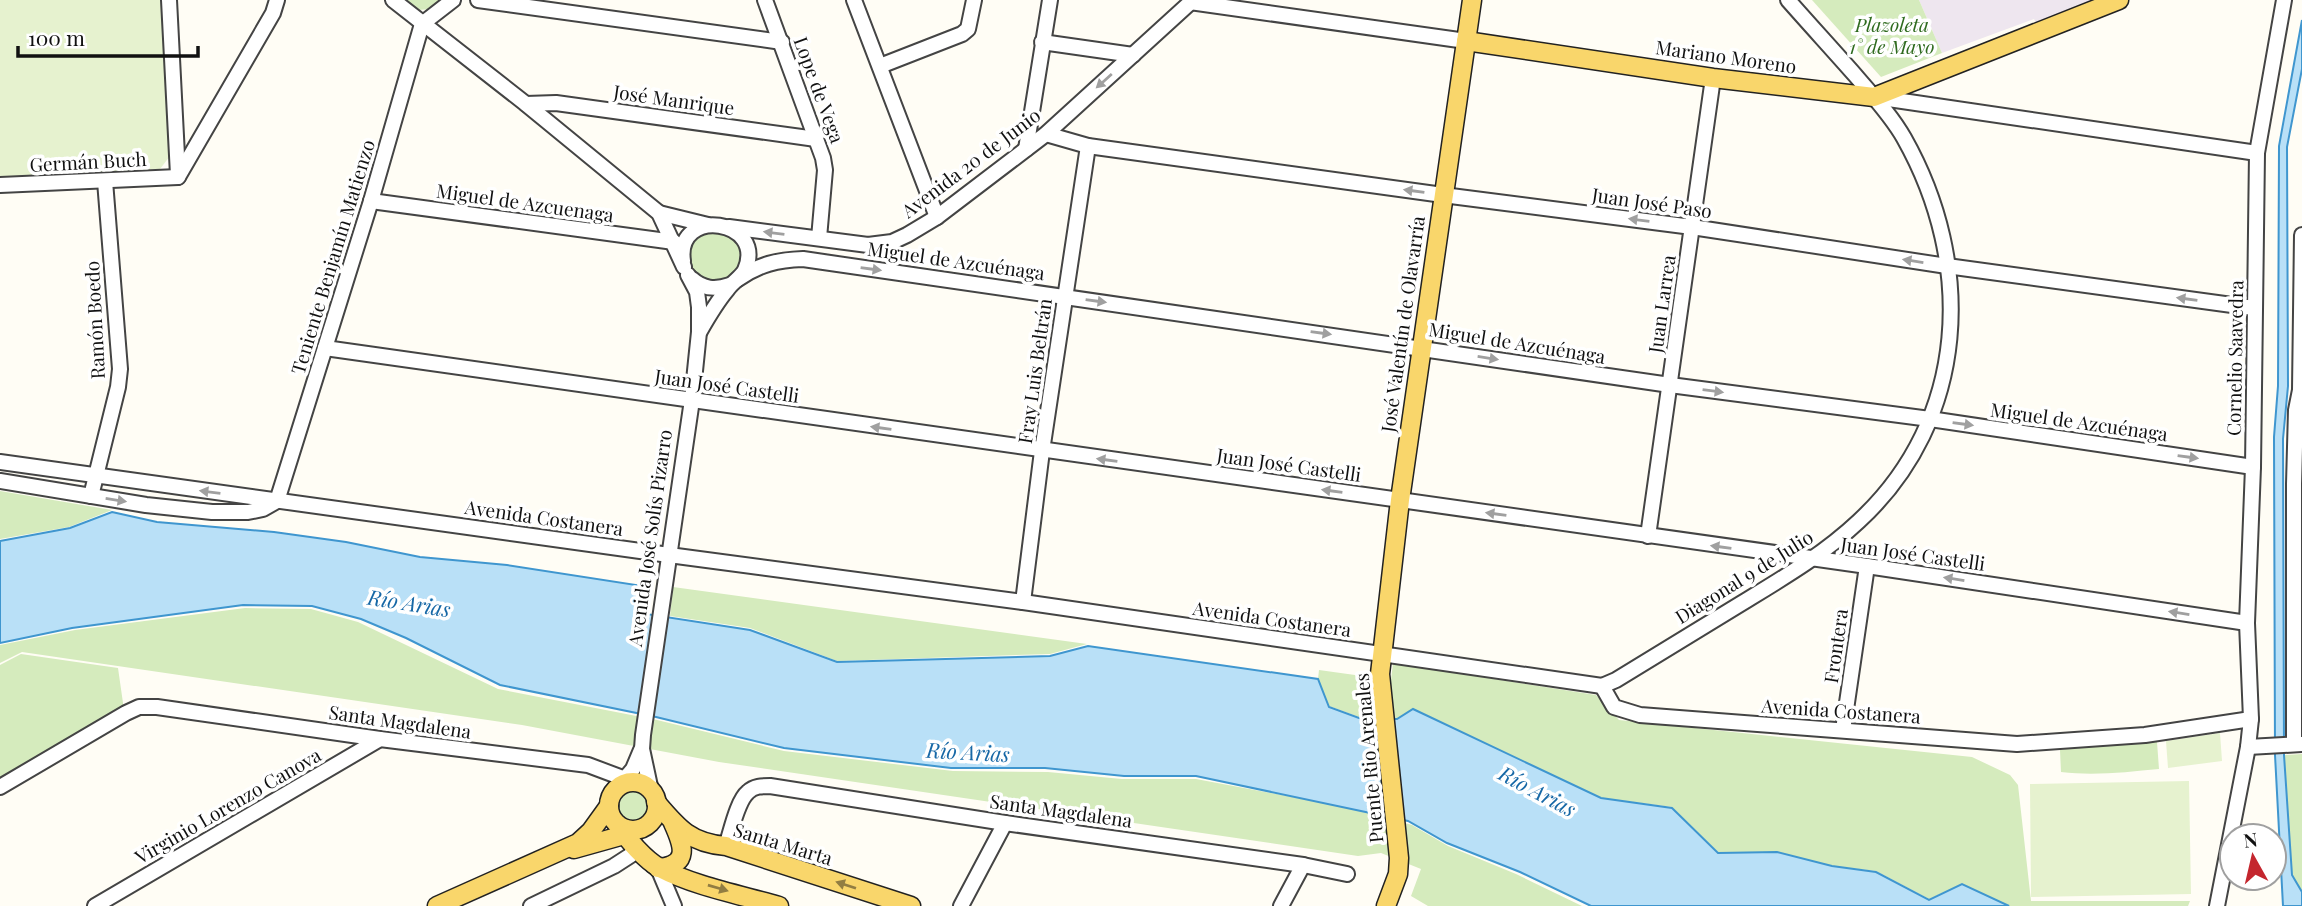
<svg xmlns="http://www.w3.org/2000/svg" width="2302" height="906" font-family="'Playfair Display',serif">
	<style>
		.industrial { fill: #eee6ef }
		.green { fill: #d5ebbd }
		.pitch { fill: #e6f2cf }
		.water { fill: #b9e0f7; stroke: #3f96cf; stroke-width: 2 }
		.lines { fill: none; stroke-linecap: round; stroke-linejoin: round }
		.minor-casing { stroke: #444; stroke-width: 18 }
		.major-casing { stroke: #222; stroke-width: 21 }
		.minor { stroke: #fff; stroke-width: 14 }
		.major { stroke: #f9d66b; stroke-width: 18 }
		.oneway { fill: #a0a0a0 }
		.oneway2 { fill: #917d42 }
		.labels { text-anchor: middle; stroke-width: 7; stroke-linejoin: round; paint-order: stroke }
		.park-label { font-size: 19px; font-style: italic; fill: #2f6b1f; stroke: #fff }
		.street-label { font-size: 19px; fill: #111; stroke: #fff }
		.water-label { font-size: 21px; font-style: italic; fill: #1768a6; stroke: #fff }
	</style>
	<rect width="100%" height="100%" fill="#fffdf5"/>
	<path class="industrial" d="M 1919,0 L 2119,0 L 2040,31 L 2034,19 L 1942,53 Z"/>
	<g class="green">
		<path d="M 406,0 L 444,0 L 431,9 L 418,10 Z"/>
		<path d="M 1812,0 L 1919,0 L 1942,53 L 1881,77 Z"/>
		<path d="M 723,229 L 743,245 L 742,267 C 736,272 727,281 719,284 C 695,292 673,242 706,231 C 711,229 718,229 723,229 Z"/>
		<path d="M 0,491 L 112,510 L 69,527 L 0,539 Z"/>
		<path d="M 673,587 L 1087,644 L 1050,654 L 837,661 L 750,628 L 670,616 Z"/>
		<path d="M 245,608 L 311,609 L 358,622 L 498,689 L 657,720 L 784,751 L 953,771 L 1048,772 L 1122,779 L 1196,779 L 1346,807 L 1412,825 L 1448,846 L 1516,874 L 1582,906 L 1428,906 L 1411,896 L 1421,869 L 1381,853 L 1358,856 L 719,762 L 522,725 L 22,652 L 0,663 L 0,645 L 75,630 Z"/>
		<path d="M 21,654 L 118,668 L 124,710 L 0,778 L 0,665 Z"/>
		<path d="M 1393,663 L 1596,695 L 1619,720 L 1972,757 L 2010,775 L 2018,785 L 2031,901 L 2190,901 L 2188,906 L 2009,906 L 1962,884 L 1929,899 L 1876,871 L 1833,866 L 1777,852 L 1719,853 L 1672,807 L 1602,798 L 1413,709 L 1397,719 L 1359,717 L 1329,706 L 1318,679 L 1319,670 L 1391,680 Z"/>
		<path d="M 2157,742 L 2159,769 C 2127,772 2094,776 2061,772 L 2060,750 C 2092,744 2124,745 2157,742 Z"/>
		<path d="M 2302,754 L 2302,892 L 2292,875 L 2284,755 Z"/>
		<circle cx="633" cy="805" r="17"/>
	</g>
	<g class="pitch">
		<path d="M 0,0 L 163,0 L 170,156 L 160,169 L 0,178 Z"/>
		<path d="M 2220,733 L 2222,761 L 2168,768 L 2166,741 Z"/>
		<path d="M 2189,781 L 2191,894 L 2031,897 L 2030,784 Z"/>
	</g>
	<g class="water">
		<path d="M 2302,20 L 2302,69 L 2287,147 L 2288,386 L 2283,439 L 2284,755 L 2292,875 L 2302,892 L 2302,906 L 2283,906 L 2275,755 L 2274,437 L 2278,386 L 2279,146 Z"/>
		<path d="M 112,512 L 157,522 L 274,532 L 346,542 L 420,557 L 507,565 L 649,587 L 646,614 L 750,630 L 837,662 L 1050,656 L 1088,646 L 1318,679 L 1329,707 L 1359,718 L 1397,719 L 1413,709 L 1601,798 L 1672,808 L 1718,853 L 1777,852 L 1832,866 L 1876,872 L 1929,900 L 1962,884 L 2009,906 L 1591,906 L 1520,872 L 1447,843 L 1408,821 L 1196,776 L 1124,776 L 1045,768 L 951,768 L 784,748 L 656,717 L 500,685 L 406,638 L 361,619 L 312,606 L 243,605 L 72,628 L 0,643 L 0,541 L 70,528 Z"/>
	</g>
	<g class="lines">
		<g class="minor-casing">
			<g id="minor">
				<path d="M 169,0 L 178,175"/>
				<path d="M 393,0 L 526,104 L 659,213 L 684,267"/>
				<path d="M 478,0 L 782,42"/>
				<path d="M 765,0 L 823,158 L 825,170 L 819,238"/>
				<path d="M 854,0 L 937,217"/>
				<path d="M 1190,2 L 1466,41"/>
				<path d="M 1042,42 L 1133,55"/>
				<path d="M 880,66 L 962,34 L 968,29 L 974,0"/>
				<path d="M 1875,97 L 2257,153"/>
				<path d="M 526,104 L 556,103 L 816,139"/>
				<path d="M 1046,134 L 1088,146 L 1443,195 L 1692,227 L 1947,266 L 2254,308"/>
				<path d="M 1026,149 L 1050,0"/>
				<path d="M 178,177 L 273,13 L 277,0"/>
				<path d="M 0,185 L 178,177"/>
				<path d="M 371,201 L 674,242"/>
				<path d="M 659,213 L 708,225"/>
				<path d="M 729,227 L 868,245 L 892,242 L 907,235 L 937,217 L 1046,134 L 1193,0"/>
				<path d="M 683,261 C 675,206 767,219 745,270 C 741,278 732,282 727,290 C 716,303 708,317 700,331"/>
				<path d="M 692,279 C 703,289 715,290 730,285"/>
				<path d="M 738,279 C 760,264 777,260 803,259 L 1670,385 L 1930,419 L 2253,467"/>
				<path d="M 325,348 L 1867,566 L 2247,623"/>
				<path d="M 0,462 L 669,555 L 1023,602 L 1602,686"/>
				<path d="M 0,481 L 146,505 L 212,512 L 248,512 L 263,509 L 277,501"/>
				<path d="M 91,496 L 118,387 L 120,369 L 105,181"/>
				<path d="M 277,501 L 371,201 L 422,24 L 453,0"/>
				<path d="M 1648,536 L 1713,78"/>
				<path d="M 1023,602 L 1042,451 L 1088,146"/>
				<path d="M 1602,686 L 1616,680 C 1658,654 1700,629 1742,603 C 1783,578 1824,554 1859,521 C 1969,419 1975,264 1904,138 C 1891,115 1872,95 1855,75 C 1833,50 1810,25 1788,0"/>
				<path d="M 1602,686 L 1614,707 L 1640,715 L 2017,744 L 2145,735 L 2251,719"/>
				<path d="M 1843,730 L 1867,566"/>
				<path d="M 2294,744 L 2294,484 L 2296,410 L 2300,390 L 2302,235"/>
				<path d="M 2248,747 L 2302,744"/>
				<path d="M 0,787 L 126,713 L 139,707 L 157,707 L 380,739 L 588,765 L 636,783"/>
				<path d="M 616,789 L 633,769 L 641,750"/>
				<path d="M 651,791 L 642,749 L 643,735 L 692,400 L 699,332 L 699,307 L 697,292 L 688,275"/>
				<path d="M 726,846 C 731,832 737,801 748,792 C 754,786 762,786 770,786 L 1005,823 L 1303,865 L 1347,874"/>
				<path d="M 653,866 L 658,868 L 674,906"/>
				<path d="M 95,906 L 380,739"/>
				<path d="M 531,906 L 614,866 L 631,855 L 635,844"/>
				<path d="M 961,906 L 1005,823"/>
				<path d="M 1281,906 L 1303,865"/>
				<path d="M 2217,906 L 2248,747 L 2251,719 L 2247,623 L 2253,467 L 2257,153 L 2284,0"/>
			</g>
		</g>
		<g class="major-casing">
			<g id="major">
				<path d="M 1466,41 L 1713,78 L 1874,97 L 2119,0"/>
				<circle cx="633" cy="806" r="24"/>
				<path d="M 656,802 C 678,828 690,843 726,846 L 911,906"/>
				<path d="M 618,825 C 626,838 646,861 660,868 C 694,886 741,895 779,906"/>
				<path d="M 574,849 L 624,835 L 634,831"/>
				<path d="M 658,868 C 691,865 683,845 673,823"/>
				<path d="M 437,906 L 578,843 L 591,831 L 609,806"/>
				<path d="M 1386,906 L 1398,874 L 1399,858 L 1380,674 L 1400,500 L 1472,0"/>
			</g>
		</g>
		<use href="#minor" class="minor"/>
		<use href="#major" class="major"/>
	</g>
	<defs><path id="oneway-solid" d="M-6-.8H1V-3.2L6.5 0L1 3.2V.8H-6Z" transform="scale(1.75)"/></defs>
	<g class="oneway">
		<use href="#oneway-solid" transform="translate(1104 81) rotate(138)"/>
		<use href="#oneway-solid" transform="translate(1414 191) rotate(-172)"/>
		<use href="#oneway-solid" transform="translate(1639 220) rotate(-173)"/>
		<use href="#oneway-solid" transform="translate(774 233) rotate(-173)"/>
		<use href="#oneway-solid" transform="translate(1913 261) rotate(-171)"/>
		<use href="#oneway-solid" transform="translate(871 269) rotate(8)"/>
		<use href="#oneway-solid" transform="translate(2187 299) rotate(-172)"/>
		<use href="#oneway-solid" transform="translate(1096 301) rotate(8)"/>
		<use href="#oneway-solid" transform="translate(1321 333) rotate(8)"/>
		<use href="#oneway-solid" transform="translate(1488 358) rotate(9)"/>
		<use href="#oneway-solid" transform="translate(1713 391) rotate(7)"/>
		<use href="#oneway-solid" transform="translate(1963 424) rotate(8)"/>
		<use href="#oneway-solid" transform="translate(881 428) rotate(-172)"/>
		<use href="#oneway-solid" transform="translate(2188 457) rotate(8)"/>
		<use href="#oneway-solid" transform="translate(1107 460) rotate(-172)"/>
		<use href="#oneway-solid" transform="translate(1332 491) rotate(-172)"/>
		<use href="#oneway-solid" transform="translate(210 492) rotate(-173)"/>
		<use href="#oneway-solid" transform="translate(116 500) rotate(9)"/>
		<use href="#oneway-solid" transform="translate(1496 514) rotate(-172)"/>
		<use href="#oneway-solid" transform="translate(1721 547) rotate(-172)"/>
		<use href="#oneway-solid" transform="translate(1954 579) rotate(-171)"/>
		<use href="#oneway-solid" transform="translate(2179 613) rotate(-171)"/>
	</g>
	<g class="oneway2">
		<use href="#oneway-solid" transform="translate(846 885) rotate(-162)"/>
		<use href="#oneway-solid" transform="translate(718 888) rotate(16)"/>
	</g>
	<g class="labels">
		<g class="park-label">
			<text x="1892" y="32">Plazoleta<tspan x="1892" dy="22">1° de Mayo</tspan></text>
		</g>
		<g class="street-label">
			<text transform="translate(1726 57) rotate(8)" y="7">Mariano Moreno</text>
			<text transform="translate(819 90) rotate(70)" y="7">Lope de Vega</text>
			<text transform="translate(674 100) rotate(8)" y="7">José Manrique</text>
			<text transform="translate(88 162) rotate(-3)" y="7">Germán Buch</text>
			<text transform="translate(971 163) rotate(-37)" y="7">Avenida 20 de Junio</text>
			<text transform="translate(525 203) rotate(8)" y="7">Miguel de Azcuenaga</text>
			<text transform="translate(1652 203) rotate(8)" y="7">Juan José Paso</text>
			<text transform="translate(333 257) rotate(-73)" y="7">Teniente Benjamín Matienzo</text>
			<text transform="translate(956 261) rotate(8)" y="7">Miguel de Azcuénaga</text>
			<text transform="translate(1662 304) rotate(-82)" y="7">Juan Larrea</text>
			<text transform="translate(95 320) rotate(-93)" y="7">Ramón Boedo</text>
			<text transform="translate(1403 324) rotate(-82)" y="7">José Valentín de Olavarría</text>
			<text transform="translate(1517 343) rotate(9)" y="7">Miguel de Azcuénaga</text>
			<text transform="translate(2235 358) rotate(-89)" y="7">Cornelio Saavedra</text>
			<text transform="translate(1035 371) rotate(-82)" y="7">Fray Luis Beltrán</text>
			<text transform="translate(727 386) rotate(8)" y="7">Juan José Castelli</text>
			<text transform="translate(2079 422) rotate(8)" y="7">Miguel de Azcuénaga</text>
			<text transform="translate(1289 465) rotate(8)" y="7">Juan José Castelli</text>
			<text transform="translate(544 518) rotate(8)" y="7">Avenida Costanera</text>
			<text transform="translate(650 538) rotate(-82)" y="7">Avenida José Solís Pizarro</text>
			<text transform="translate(1913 554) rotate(8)" y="7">Juan José Castelli</text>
			<text transform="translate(1744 577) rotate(-32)" y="7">Diagonal 9 de Julio</text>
			<text transform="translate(1272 619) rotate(8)" y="7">Avenida Costanera</text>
			<text transform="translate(1836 646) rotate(-82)" y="7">Frontera</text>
			<text transform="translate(1841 711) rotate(4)" y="7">Avenida Costanera</text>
			<text transform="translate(400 722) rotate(8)" y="7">Santa Magdalena</text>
			<text transform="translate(1369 758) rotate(-95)" y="7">Puente Rio Arenales</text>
			<text transform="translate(228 806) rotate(-30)" y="7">Virginio Lorenzo Canova</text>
			<text transform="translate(1061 811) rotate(8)" y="7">Santa Magdalena</text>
			<text transform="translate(783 844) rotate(17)" y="7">Santa Marta</text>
		</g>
		<g class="water-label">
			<text transform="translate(409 604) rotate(9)" y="7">Río Arias</text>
			<text transform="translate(968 753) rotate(3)" y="7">Río Arias</text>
			<text transform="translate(1537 792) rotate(28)" y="7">Río Arias</text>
		</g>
	</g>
	<g transform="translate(2253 857) rotate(352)"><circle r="33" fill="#ffffff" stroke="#a0a0a0" stroke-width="2"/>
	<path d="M0-5L12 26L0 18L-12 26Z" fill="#c4262e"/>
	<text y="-10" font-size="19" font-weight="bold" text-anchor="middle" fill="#111111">N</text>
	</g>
	<path d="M18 46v10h180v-10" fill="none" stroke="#111111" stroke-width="3.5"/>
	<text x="28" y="46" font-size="21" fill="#111111" stroke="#ffffff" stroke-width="5" paint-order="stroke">100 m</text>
</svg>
